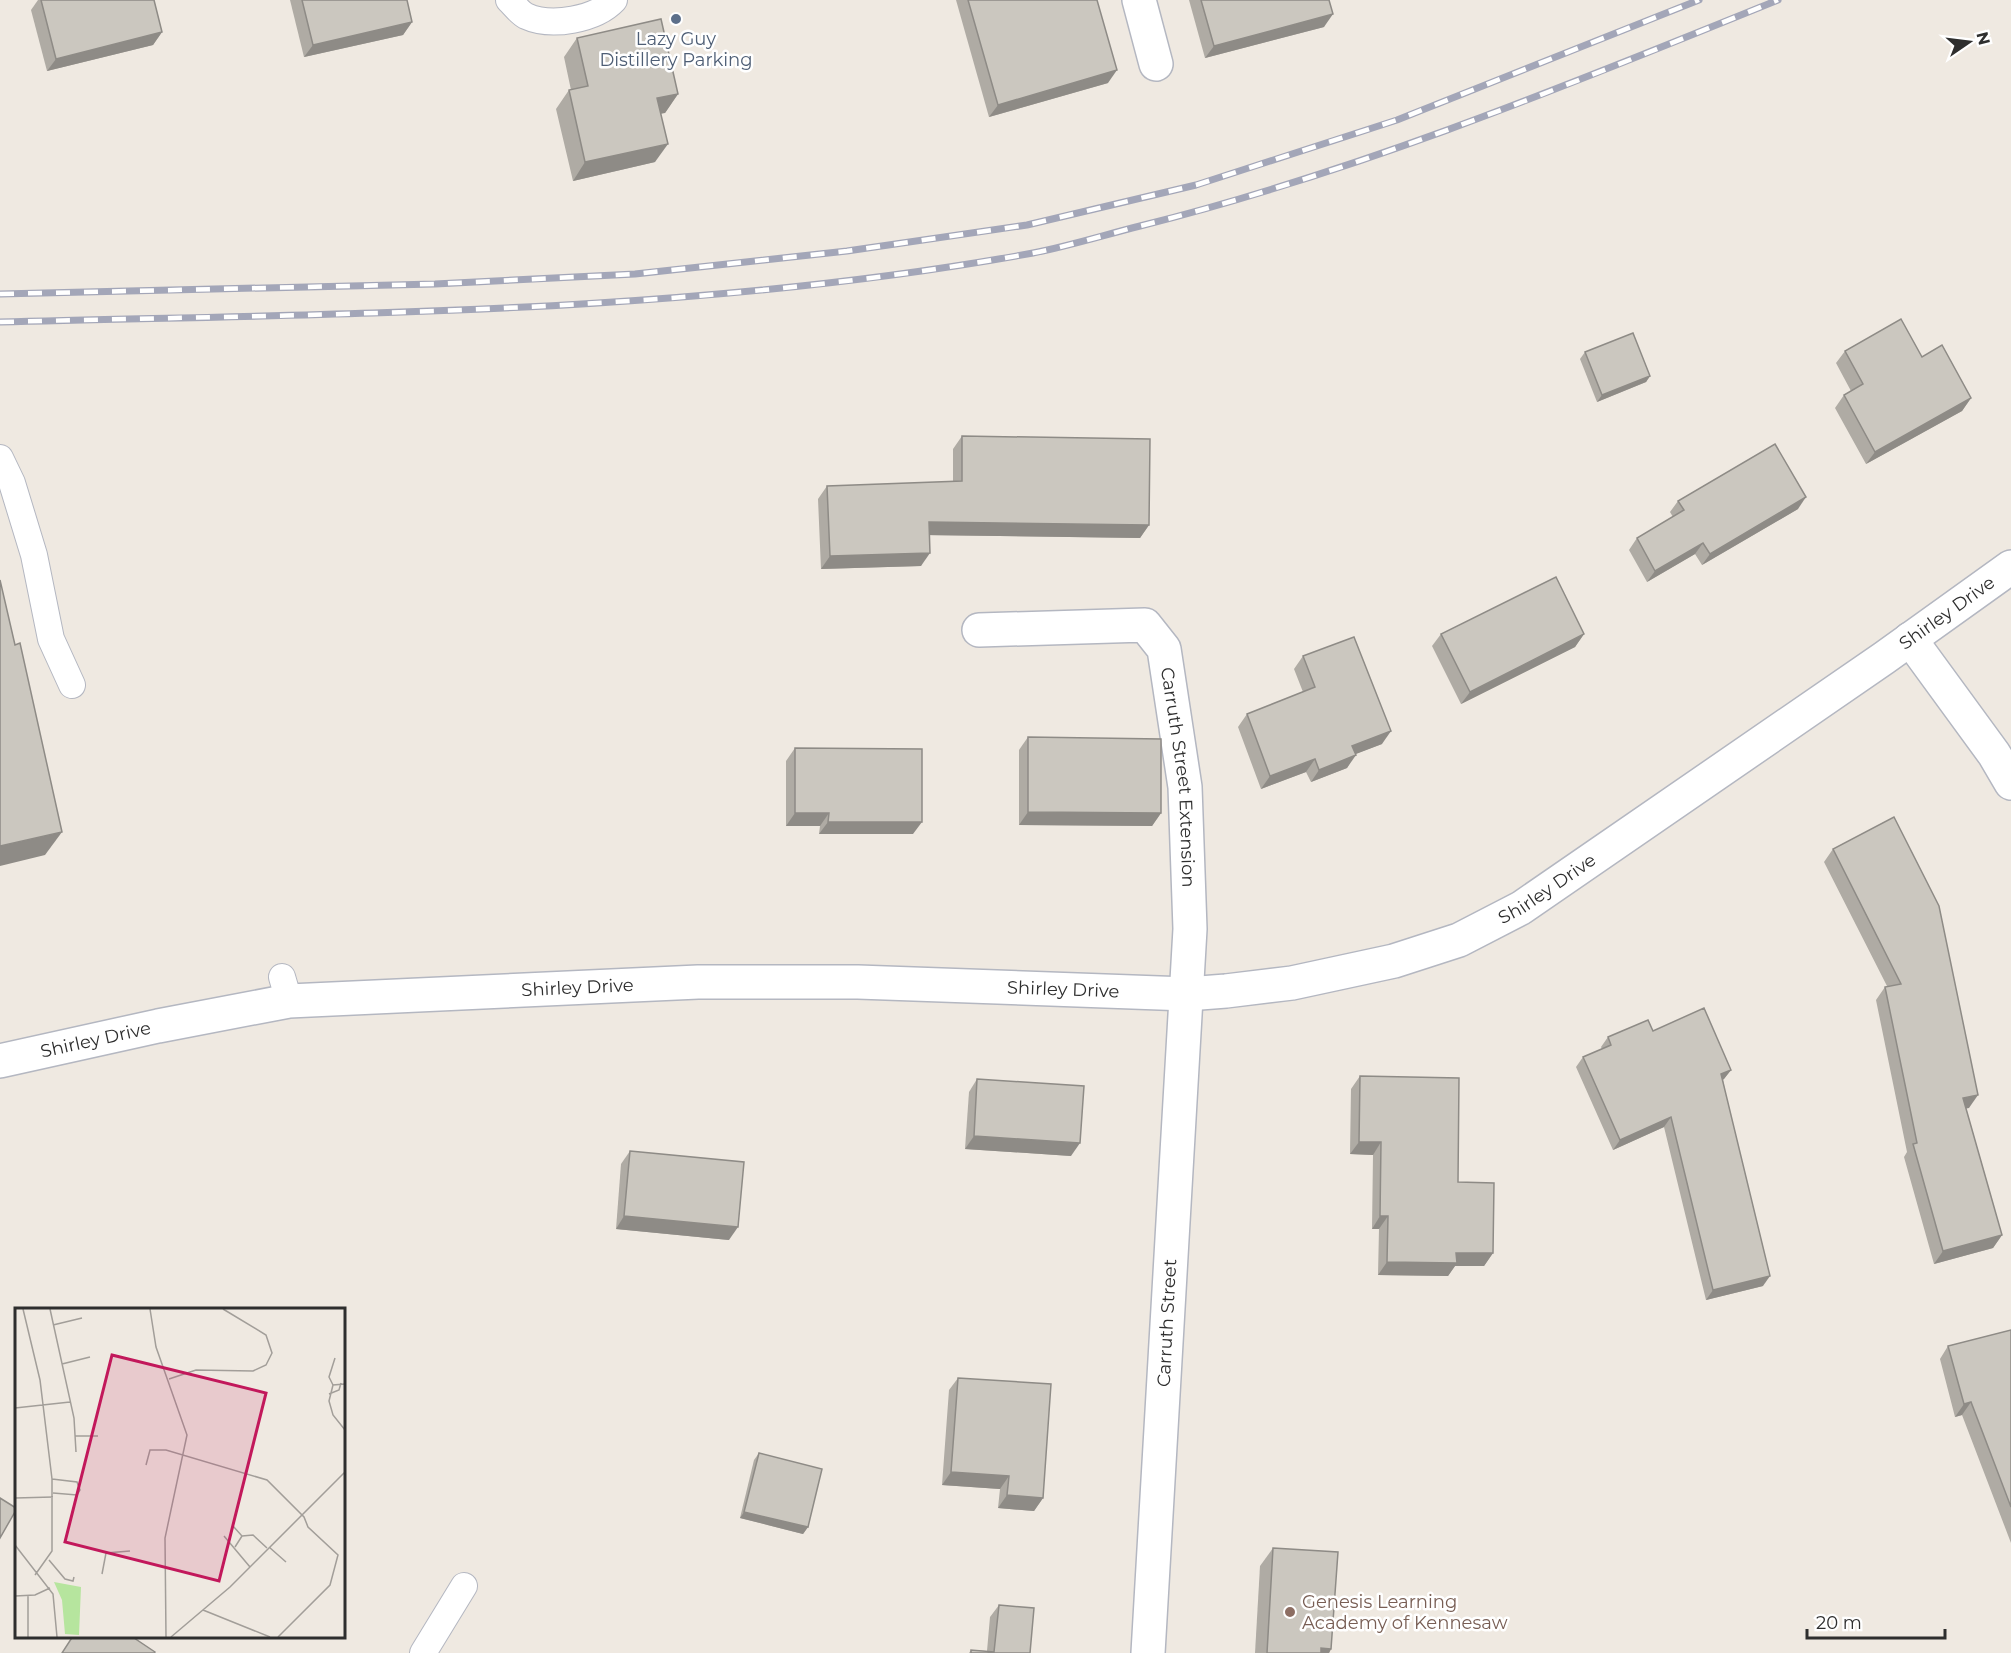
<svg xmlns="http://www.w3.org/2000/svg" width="2011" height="1653" font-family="Montserrat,sans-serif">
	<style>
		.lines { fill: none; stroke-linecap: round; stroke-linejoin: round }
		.lane-casing { stroke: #b4b7c1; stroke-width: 28 }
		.street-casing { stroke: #b4b7c1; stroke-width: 36 }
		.lane { stroke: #fff; stroke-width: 26 }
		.street { stroke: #fff; stroke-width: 33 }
		.rail-casing { stroke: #a3a6b8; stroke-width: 7 }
		.rail { stroke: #fff; stroke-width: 4.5; stroke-dasharray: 14; stroke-linecap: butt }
		.wall { fill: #afaba4 }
		.shaded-wall { fill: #8e8b86 }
		.building { fill: #cbc7bf; stroke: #8e8b86; stroke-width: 1.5 }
		.service-dot { fill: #5c6f8a; stroke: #fff; stroke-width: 2 }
		.education-dot { fill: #8d6e63; stroke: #fff; stroke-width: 2 }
		.labels { text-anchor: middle; stroke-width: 5; stroke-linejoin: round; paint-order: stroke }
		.service-label { font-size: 18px; fill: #4e5e75; stroke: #fff }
		.street-label { font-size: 18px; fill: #2e2e2e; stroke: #fff }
		.education-label { font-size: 18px; fill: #785e54; stroke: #fff; text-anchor: start }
		.inset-road { fill: none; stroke: #a29e99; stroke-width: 1.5 }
		.view { fill: #c2185b; fill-opacity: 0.15; stroke: #c2185b; stroke-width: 3 }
		.inset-edge { fill: none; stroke: #2e2e2e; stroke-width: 3 }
	</style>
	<rect width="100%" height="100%" fill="#efe9e1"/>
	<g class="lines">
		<g class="lane-casing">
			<g id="lane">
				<path d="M 509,0 C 514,5 520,13 526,16 C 552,28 596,19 614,0"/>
				<path d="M 0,458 L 12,483 L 34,555 L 51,639 L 72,685"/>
				<path d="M 282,977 L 289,1001"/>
				<path d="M 423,1653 L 464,1586"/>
			</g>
		</g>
		<g class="street-casing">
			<g id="street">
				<path d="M 1139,0 L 1156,64"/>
				<path id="s1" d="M 979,630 L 1145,625 L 1164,649 L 1185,787 L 1190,929 L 1148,1653"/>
				<path d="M 1910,639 L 1994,754 L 2011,783"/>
				<path id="s2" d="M 0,1061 L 158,1026 L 289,1001 L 698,982 L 858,982 L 1187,994 L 1226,991 L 1292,983 L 1394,961 L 1459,940 L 1521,908 L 1884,658 L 2011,567"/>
			</g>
		</g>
		<use href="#lane" class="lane"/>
		<use href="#street" class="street"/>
		<g class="rail-casing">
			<g id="rail">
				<path d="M 0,294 L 435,284 L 635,274 L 847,251 L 1027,225 L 1196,185 L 1397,120 L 1699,0"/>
				<path d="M 0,322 C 345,313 692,315 1033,253 C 1069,246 1104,235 1140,226 C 1360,171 1568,85 1778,0"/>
			</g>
		</g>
		<use href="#rail" class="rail"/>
	</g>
	<g class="wall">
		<path d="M 38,0 L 154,0 L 162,32 L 153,45 L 47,71 L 31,10 Z"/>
		<path d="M 290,0 L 407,0 L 412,22 L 403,35 L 304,57 Z"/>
		<path d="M 956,0 L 1097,0 L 1108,83 L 989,117 Z"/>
		<path d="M 1189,0 L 1329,0 L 1324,27 L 1205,58 Z"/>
		<path d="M 577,38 L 678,94 L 665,113 L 661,113 L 655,162 L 573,181 L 556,109 L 569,90 L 571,90 L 564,57 Z"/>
		<path d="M 1845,351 L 1922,357 L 1971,398 L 1962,411 L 1866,464 L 1835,408 L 1844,395 L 1851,391 L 1836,363 Z"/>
		<path d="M 1585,352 L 1650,376 L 1646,382 L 1597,402 L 1580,359 Z"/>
		<path d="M 962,436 L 1149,525 L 1140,538 L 930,535 L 921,566 L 821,569 L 818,499 L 827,486 L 953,482 L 953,449 Z"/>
		<path d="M 1678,501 L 1798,509 L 1702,565 L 1695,554 L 1647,582 L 1629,550 L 1637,538 L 1673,517 L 1670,512 Z"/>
		<path d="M 1441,634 L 1584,634 L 1575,647 L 1461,704 L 1432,646 Z"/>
		<path d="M 1303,656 L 1382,744 L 1355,754 L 1347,768 L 1311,782 L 1306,772 L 1261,789 L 1238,727 L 1247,714 L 1303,692 L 1294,669 Z"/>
		<path d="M 1028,737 L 1161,813 L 1152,826 L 1019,825 L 1019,750 Z"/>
		<path d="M 795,748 L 913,834 L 819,834 L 820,826 L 786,826 L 786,761 Z"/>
		<path d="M 1833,849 L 1969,1108 L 1966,1108 L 2002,1235 L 1993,1248 L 1934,1264 L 1904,1157 L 1907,1152 L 1876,1000 L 1885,987 L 1887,986 L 1824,862 Z"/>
		<path d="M 1653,1031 L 1731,1070 L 1723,1080 L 1763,1286 L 1706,1300 L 1664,1127 L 1613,1150 L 1576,1067 L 1583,1057 L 1602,1049 L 1601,1047 L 1608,1037 Z"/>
		<path d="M 1360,1076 L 1458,1182 L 1493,1253 L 1484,1266 L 1455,1266 L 1448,1276 L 1378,1275 L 1379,1229 L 1372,1229 L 1373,1155 L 1350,1154 L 1351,1089 Z"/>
		<path d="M 977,1079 L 1071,1156 L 965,1149 L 969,1092 Z"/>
		<path d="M 630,1151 L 729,1240 L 616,1229 L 621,1164 Z"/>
		<path d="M 2011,1330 L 2011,1543 L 1962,1415 L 1955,1417 L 1940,1359 L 1948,1346 Z"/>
		<path d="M 958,1378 L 1043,1498 L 1034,1511 L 998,1508 L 1000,1489 L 942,1485 L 949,1390 Z"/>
		<path d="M 759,1453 L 808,1527 L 803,1534 L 740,1518 L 754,1460 Z"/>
		<path d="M 1273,1548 L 1331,1649 L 1329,1653 L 1255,1653 L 1260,1566 Z"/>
		<path d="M 999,1605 L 1030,1653 L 969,1653 L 971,1650 L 987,1651 L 990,1617 Z"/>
	</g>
	<g class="shaded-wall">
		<path d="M 1333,14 L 1324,27 L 1205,58 L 1214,46 Z"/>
		<path d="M 412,22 L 403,35 L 304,57 L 313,45 Z"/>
		<path d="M 162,32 L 153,45 L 47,71 L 56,59 Z"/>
		<path d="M 1117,70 L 1108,83 L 989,117 L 998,105 Z"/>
		<path d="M 678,94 L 665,113 L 645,117 L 657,98 Z"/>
		<path d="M 668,144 L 655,162 L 573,181 L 585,162 Z"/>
		<path d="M 1650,376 L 1646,382 L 1597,402 L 1602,395 Z"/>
		<path d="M 1971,398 L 1962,411 L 1866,464 L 1875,452 Z"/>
		<path d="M 1806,497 L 1798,509 L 1702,565 L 1710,554 Z"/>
		<path d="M 929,522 L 1149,525 L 1140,538 L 920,535 Z"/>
		<path d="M 1703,543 L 1695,554 L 1647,582 L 1655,571 Z"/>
		<path d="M 930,553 L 921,566 L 821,569 L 830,556 Z"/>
		<path d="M 1584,634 L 1575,647 L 1461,704 L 1470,692 Z"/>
		<path d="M 1391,731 L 1382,744 L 1343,759 L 1352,746 Z"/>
		<path d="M 1356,755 L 1347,768 L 1311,782 L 1319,770 Z"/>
		<path d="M 1315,759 L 1306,772 L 1261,789 L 1270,776 Z"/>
		<path d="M 1028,812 L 1161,813 L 1152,826 L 1019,825 Z"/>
		<path d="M 795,813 L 829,813 L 820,826 L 786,826 Z"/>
		<path d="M 828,822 L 922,822 L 913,834 L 819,834 Z"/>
		<path d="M 62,832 L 45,855 L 0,866 L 0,846 Z"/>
		<path d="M 1731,1070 L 1724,1079 L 1714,1084 L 1721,1074 Z"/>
		<path d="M 1978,1095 L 1969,1108 L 1954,1111 L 1963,1098 Z"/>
		<path d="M 1671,1117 L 1664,1127 L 1613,1150 L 1620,1140 Z"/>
		<path d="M 974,1136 L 1080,1143 L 1071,1156 L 965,1149 Z"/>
		<path d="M 1359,1142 L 1381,1142 L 1373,1155 L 1350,1154 Z"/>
		<path d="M 624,1216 L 738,1227 L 729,1240 L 616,1229 Z"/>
		<path d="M 1380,1216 L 1388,1216 L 1379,1229 L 1372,1229 Z"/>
		<path d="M 2002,1235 L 1993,1248 L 1934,1264 L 1943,1251 Z"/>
		<path d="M 1456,1253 L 1493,1253 L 1484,1266 L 1455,1266 L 1448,1276 L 1378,1275 L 1387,1262 Z"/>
		<path d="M 1770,1276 L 1763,1286 L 1706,1300 L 1713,1290 Z"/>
		<path d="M 1971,1402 L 1962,1415 L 1955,1417 L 1964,1404 Z"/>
		<path d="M 951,1472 L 1009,1476 L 1000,1489 L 942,1485 Z"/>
		<path d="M 1007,1495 L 1043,1498 L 1034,1511 L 998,1508 Z"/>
		<path d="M 744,1512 L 808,1527 L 803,1534 L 740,1518 Z"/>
		<path d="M 1321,1648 L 1331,1649 L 1329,1653 L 1318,1653 Z"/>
	</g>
	<g class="building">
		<path d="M 41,0 L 154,0 L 162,32 L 56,59 Z"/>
		<path d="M 302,0 L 407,0 L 412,22 L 313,45 Z"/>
		<path d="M 968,0 L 1097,0 L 1117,70 L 998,105 Z"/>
		<path d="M 1201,0 L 1329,0 L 1333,14 L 1214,46 Z"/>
		<path d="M 661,19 L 678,94 L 657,98 L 668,144 L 585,162 L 569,90 L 588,86 L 577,38 Z"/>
		<path d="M 1901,319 L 1922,357 L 1942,345 L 1971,398 L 1875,452 L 1844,395 L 1863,384 L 1845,351 Z"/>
		<path d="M 1633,333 L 1650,376 L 1602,395 L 1585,352 Z"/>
		<path d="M 962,436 L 1150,439 L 1149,525 L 929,522 L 930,553 L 830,556 L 827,486 L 962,481 Z"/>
		<path d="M 1775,444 L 1806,497 L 1710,554 L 1703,543 L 1655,571 L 1637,538 L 1684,510 L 1678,501 Z"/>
		<path d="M 1556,577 L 1584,634 L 1470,692 L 1441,634 Z"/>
		<path d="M 0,580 L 15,645 L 20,643 L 62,832 L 0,846 Z"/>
		<path d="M 1354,637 L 1391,731 L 1352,746 L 1356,755 L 1319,770 L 1315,759 L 1270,776 L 1247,714 L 1315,687 L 1303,656 Z"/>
		<path d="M 1028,737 L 1161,739 L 1161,813 L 1028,812 Z"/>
		<path d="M 795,748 L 922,749 L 922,822 L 828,822 L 829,813 L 795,813 Z"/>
		<path d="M 1894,817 L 1939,906 L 1978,1095 L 1963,1098 L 2002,1235 L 1943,1251 L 1913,1144 L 1917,1143 L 1885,987 L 1901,984 L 1833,849 Z"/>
		<path d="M 1704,1008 L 1731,1070 L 1721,1074 L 1770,1276 L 1713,1290 L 1671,1117 L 1620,1140 L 1583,1057 L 1611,1045 L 1608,1037 L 1648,1020 L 1653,1031 Z"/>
		<path d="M 1360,1076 L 1459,1078 L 1458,1182 L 1494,1183 L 1493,1253 L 1456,1253 L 1457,1263 L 1387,1262 L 1388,1216 L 1380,1216 L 1381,1142 L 1359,1142 Z"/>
		<path d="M 977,1079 L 1084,1086 L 1080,1143 L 974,1136 Z"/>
		<path d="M 630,1151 L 744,1162 L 738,1227 L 624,1216 Z"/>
		<path d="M 2011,1330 L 2011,1507 L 1971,1402 L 1964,1404 L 1948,1346 Z"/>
		<path d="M 958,1378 L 1051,1384 L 1043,1498 L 1007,1495 L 1009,1476 L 951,1472 Z"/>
		<path d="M 759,1453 L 822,1469 L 808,1527 L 744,1512 Z"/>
		<path d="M 0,1498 L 16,1508 L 16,1510 L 0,1538 Z"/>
		<path d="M 1273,1548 L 1338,1552 L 1331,1649 L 1321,1648 L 1321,1653 L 1267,1653 Z"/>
		<path d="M 999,1605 L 1034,1608 L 1030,1653 L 971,1653 L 971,1650 L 994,1652 Z"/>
		<path d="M 73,1636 L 131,1636 L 155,1652 L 154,1653 L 62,1653 Z"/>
	</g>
	<circle class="service-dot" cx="676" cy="19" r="6"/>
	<circle class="education-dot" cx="1290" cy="1612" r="6"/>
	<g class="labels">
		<g class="service-label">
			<text x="676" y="45">Lazy Guy<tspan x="676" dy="21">Distillery Parking</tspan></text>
		</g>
		<g class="street-label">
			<text dy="6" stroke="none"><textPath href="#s2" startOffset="2060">Shirley Drive</textPath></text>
			<text dy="6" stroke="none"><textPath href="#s1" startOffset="326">Carruth Street Extension</textPath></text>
			<text dy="6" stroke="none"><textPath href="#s2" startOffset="1574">Shirley Drive</textPath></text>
			<text dy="6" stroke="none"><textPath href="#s2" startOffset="584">Shirley Drive</textPath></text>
			<text dy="6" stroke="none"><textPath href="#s2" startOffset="1070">Shirley Drive</textPath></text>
			<text dy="6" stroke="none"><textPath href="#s2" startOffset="98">Shirley Drive</textPath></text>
			<text transform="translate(1167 1323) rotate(-87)" y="6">Carruth Street</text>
		</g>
		<g class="education-label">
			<text x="1302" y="1608">Genesis Learning<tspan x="1302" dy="21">Academy of Kennesaw</tspan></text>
		</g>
	</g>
	<g transform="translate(15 1308)">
		<rect width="330" height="330" fill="#efe9e1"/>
		<path d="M 39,274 L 66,279 L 64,327 L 50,326 L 47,292 Z" fill="#b6e59e"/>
		<path class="inset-road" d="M 8,1 L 25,72 L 37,171 L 37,243 L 20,267M 35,1 L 59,110 L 61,144M 135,1 L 141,39 L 172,127 L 150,230 L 151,329M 38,17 L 67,10M 47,56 L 75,49M 154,71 L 181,62 L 238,63 L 251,57 L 257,45 L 251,27 L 208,1M 330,76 L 318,77 L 314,93 L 318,107 L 330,122M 318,77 L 314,69 L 320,50M 314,86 L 324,82 L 326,75M 0,100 L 55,94M 60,128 L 83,128M 131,157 L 135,142 L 151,142 L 252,172 L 289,209 L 293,219 L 323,247 L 315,277 L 263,329M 37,171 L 62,174 L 65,182 L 62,187 L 38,185M 0,190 L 38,189M 218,218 L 227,228 L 220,239M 209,228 L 235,259M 227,228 L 238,227 L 252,240M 0,237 L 38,286 L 42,329M 254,239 L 271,254M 34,252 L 50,271 L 58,273 L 59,269M 87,266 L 91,245 L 115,243M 0,288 L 20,287 L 35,280M 188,302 L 255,329M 13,329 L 13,288M 156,329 L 215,279 L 330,164"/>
		<path class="view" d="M 97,47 L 251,85 L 204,273 L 50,234 Z"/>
		<rect width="330" height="330" class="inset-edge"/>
	</g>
	<g transform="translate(1969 42) rotate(76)" stroke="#ffffff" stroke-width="4.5" paint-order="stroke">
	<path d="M0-4.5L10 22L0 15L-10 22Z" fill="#2e2e2e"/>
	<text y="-9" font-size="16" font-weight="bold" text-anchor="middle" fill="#2e2e2e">N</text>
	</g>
	<path d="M1807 1629v9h138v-9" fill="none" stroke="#2e2e2e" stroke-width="3"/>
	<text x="1816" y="1629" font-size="18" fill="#2e2e2e" stroke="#ffffff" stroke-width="4.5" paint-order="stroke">20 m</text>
</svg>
